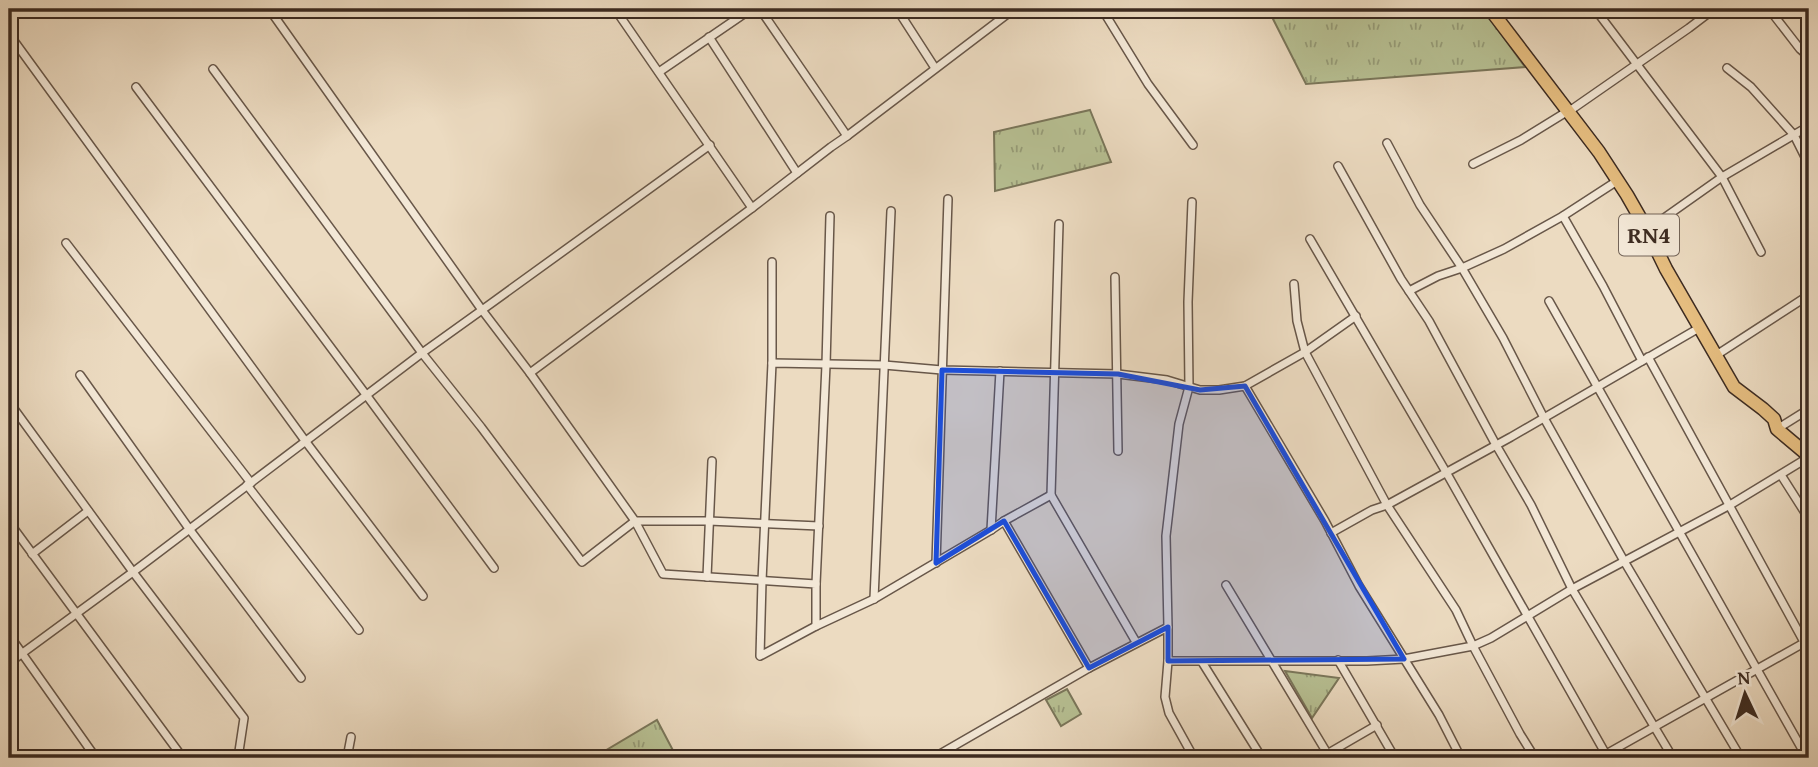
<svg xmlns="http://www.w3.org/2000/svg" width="1818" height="767" font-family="'Gentium Book Plus',serif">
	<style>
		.grass { fill: url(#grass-tufts); stroke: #7a765a; stroke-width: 2 }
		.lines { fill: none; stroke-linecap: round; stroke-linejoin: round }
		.street-casing { stroke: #685749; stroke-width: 10 }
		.highway-casing { stroke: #3c2b21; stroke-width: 15 }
		.street { stroke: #f3e8d7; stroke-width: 7 }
		.highway { stroke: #e6be80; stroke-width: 12 }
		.marked { fill: #1d4ed8; fill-opacity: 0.2; stroke: #1d4ed8; stroke-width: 5; stroke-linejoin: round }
		.labels { text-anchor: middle; stroke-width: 5; stroke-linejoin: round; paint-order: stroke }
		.shield { fill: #f3e8d7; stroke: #736458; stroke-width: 2 }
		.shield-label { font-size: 24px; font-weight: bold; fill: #3c2b21 }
	</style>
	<defs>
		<pattern id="grass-tufts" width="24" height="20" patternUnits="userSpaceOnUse" patternTransform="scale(1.75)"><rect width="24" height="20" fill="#b7c093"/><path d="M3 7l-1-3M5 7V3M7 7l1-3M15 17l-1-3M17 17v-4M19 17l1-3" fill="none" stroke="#969c78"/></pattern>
	</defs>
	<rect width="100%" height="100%" fill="#ecdbc1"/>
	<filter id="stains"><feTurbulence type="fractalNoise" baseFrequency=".00286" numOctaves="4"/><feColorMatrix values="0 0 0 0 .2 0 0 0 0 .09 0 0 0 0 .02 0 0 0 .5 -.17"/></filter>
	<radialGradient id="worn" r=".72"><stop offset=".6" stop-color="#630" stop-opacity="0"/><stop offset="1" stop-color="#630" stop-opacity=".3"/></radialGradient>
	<g class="grass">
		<path d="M 1286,9 L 1483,9 L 1525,67 L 1306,84 L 1273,19 Z"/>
		<path d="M 1090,110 L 1111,162 L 995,191 L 994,132 Z"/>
		<path d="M 1285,671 L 1339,678 L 1312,718 Z"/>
		<path d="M 1067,689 L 1081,714 L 1061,726 L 1046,700 Z"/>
		<path d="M 657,720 L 677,758 L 593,758 Z"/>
	</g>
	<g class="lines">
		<g class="street-casing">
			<g id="street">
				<path d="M 615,9 L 752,208"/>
				<path d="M 760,9 L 847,136"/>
				<path d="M 897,9 L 935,68"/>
				<path d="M 1102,9 L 1148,84 L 1193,145"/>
				<path d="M 1253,9 L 1254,10 L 1261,11 L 1266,9"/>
				<path d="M 1595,9 L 1722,177 L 1761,252"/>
				<path d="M 1769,9 L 1800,49 L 1809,57"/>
				<path d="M 272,13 L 482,310 L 710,145"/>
				<path d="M 9,34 L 306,442 L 423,596"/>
				<path d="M 709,37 L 797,173"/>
				<path d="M 1727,68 L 1751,87 L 1794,135 L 1809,165"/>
				<path d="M 213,69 L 422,353 L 481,427 L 582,562 L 635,521 L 663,574 L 816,584 L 816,626 L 874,599 L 991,530 L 1004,521 L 1089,668 L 1168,627 L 1168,661 L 1367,661 L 1404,659 L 1473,646 L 1491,638 L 1572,589 L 1730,505 L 1809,457"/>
				<path d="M 659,72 L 751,9"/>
				<path d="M 136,87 L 367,396 L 494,568"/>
				<path d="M 1568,112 L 1689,28 L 1714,9"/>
				<path d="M 1387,143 L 1420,205 L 1462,268 L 1503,338 L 1544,418 L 1624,561 L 1741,758"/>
				<path d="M 1473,164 L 1521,140 L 1568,111"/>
				<path d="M 1338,166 L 1401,279 L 1429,321 L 1496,445 L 1531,505 L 1572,589 L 1673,758"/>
				<path d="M 1563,216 L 1603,286 L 1642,361"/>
				<path d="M 1059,224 L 1051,495 L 1136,642"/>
				<path d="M 1647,230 L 1722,177 L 1809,126"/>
				<path d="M 1310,239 L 1446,472 L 1608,758"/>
				<path d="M 66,243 L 251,483"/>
				<path d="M 1115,277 L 1118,451"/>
				<path d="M 1294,284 L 1297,321 L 1305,352 L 1387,505 L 1456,610 L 1473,646 L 1520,734 L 1535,758"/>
				<path d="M 1409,291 L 1438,276 L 1462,268 L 1504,249 L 1563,216 L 1617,181"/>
				<path d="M 1549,301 L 1807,758"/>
				<path d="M 1715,356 L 1809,295"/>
				<path d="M 1648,357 L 1809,651"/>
				<path d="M 772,363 L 772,262"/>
				<path d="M 530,373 L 635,521 L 709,521 L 819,526"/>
				<path d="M 80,375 L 190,530 L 301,678"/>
				<path d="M 1245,386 L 1325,521 L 1359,586 L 1439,715 L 1461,758"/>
				<path d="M 9,402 L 133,572 L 244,718 L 238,758"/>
				<path d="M 1777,429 L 1809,409"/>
				<path d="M 1781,475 L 1809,519"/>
				<path d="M 247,485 L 359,630"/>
				<path d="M 1004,521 L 1051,495"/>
				<path d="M 9,522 L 183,758"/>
				<path d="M 991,530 L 1000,371"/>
				<path d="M 1331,533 L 1372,510 L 1387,505 L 1511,437 L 1699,328"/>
				<path d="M 32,554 L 88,511"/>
				<path d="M 936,563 L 948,199"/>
				<path d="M 707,577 L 712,461"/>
				<path d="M 816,584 L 826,365 L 830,216"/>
				<path d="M 1226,585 L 1330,758"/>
				<path d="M 874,599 L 891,211"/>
				<path d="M 816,626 L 760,656 L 762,581 L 772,363 L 884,365 L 942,370 L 1118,374 L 1167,380 L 1200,390 L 1219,390 L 1245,386 L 1305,352 L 1356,316"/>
				<path d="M 1168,627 L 1166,536 L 1179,424 L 1189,387 L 1188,302 L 1192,202"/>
				<path d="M 9,635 L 96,758"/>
				<path d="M 1338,660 L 1395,758"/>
				<path d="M 1168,661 L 1165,697 L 1169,713 L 1194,758"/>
				<path d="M 1202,662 L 1262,758"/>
				<path d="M 9,663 L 133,572 L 422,353 L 482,310 L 530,373 L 752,208 L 831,147 L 847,136 L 1014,9"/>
				<path d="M 347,758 L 351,737"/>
				<path d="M 933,758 L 1089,668"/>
				<path d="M 1320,758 L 1377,725"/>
				<path d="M 1599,758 L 1809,640"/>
			</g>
		</g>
		<g class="highway-casing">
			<path id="highway" d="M 1490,9 L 1599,152 L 1627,195 L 1647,230 L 1666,269 L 1734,387 L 1763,409 L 1774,419 L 1777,429 L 1809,456"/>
		</g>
		<use href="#street" class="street"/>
		<use href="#highway" class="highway"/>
	</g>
	<path class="marked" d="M 942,370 L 1118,374 L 1200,390 L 1245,386 L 1404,659 L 1168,661 L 1168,627 L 1089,668 L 1004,521 L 936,563 Z"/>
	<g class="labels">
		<rect class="shield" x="1619" y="214.5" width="60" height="41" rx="5"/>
		<g class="shield-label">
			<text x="1649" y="243">RN4</text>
		</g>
	</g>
	<rect width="1818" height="767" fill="none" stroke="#ecdbc1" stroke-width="35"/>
	<rect x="10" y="10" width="1797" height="746" fill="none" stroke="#3c2b21" stroke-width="3.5"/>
	<rect x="18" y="18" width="1783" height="732" fill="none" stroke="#3c2b21" stroke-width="2"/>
	<g transform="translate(1745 694) rotate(356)" stroke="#f3e8d7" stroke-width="5" paint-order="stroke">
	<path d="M0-5L12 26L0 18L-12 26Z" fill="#3c2b21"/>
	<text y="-10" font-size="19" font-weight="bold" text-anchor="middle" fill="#3c2b21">N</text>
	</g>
	<rect width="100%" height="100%" filter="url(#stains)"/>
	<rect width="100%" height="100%" fill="url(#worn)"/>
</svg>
